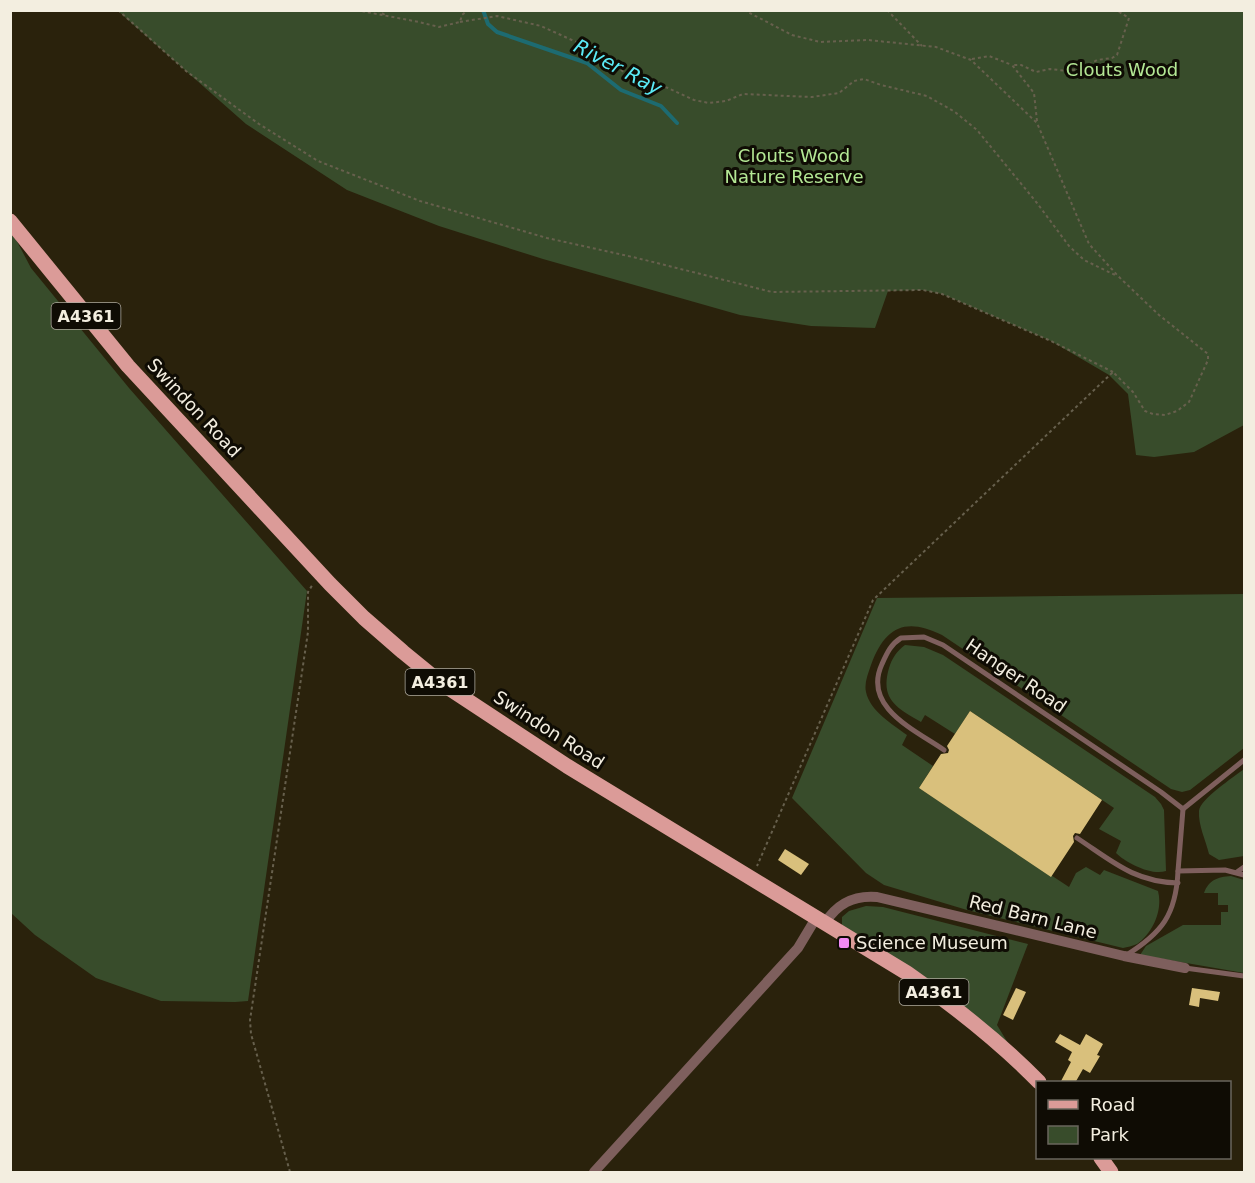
<svg xmlns="http://www.w3.org/2000/svg" width="1255" height="1183" font-family="'DejaVu Sans',sans-serif">
	<style>
		.green { fill: #384c2b }
		.lines { fill: none; stroke-linecap: round; stroke-linejoin: round }
		.stream { stroke: #1d6b71; stroke-width: 4 }
		.building { fill: #d9c07c }
		.path { stroke: #67604d; stroke-width: 2; stroke-dasharray: 3 3; stroke-linecap: butt }
		.service { stroke: #7e5f5d; stroke-width: 5 }
		.minor { stroke: #7e5f5d; stroke-width: 10 }
		.primary { stroke: #db9b98; stroke-width: 15 }
		.poi-dot { fill: #f18af4; stroke: #0f0c04; stroke-width: 2 }
		.labels { text-anchor: middle; stroke-width: 6; stroke-linejoin: round; paint-order: stroke }
		.shield { fill: #0f0c04; stroke: #afaa9e; stroke-width: 1.5 }
		.shield-label { font-size: 16px; font-weight: bold; fill: #f3eee0 }
		.park-label { font-size: 18px; fill: #b4e895; stroke: #0f0c04 }
		.street-label { font-size: 18px; fill: #f3eee0; stroke: #0f0c04 }
		.poi-label { font-size: 18px; fill: #f3eee0; stroke: #0f0c04; text-anchor: start }
		.water-label { font-size: 20px; font-style: italic; fill: #5beaf6; stroke: #0f0c04 }
	</style>
	<rect width="100%" height="100%" fill="#2a220c"/>
	<g class="green">
		<path d="M 118,11 L 1244,11 L 1244,425 L 1194,452 L 1154,457 L 1136,455 L 1128,394 L 1109,375 L 1051,341 L 942,294 L 923,290 L 888,291 L 875,328 L 811,326 L 740,315 L 543,259 L 439,226 L 347,190 L 246,124 Z"/>
		<path d="M 11,230 L 31,268 L 129,388 L 307,591 L 248,1001 L 235,1002 L 161,1001 L 96,978 L 35,935 L 11,913 Z"/>
		<path d="M 1244,594 L 1244,748 L 1190,790 L 1182,792 L 1171,789 L 942,635 C 905,617 885,627 871,665 C 868,674 864,683 866,692 C 870,711 892,724 907,735 L 902,745 L 933,766 L 919,788 L 1069,887 L 1076,873 L 1086,867 L 1100,875 L 1104,870 L 1158,891 C 1163,910 1153,933 1137,944 C 1133,946 1127,947 1123,948 L 967,910 L 884,885 L 866,873 L 792,798 L 877,598 Z"/>
		<path d="M 905,645 L 924,647 L 943,655 L 1155,797 L 1161,804 L 1164,810 L 1166,871 C 1152,876 1126,863 1116,853 L 1121,841 L 1099,829 L 1114,808 L 970,711 L 955,734 L 925,715 L 921,722 C 896,708 880,699 889,668 C 892,658 897,651 905,645 Z"/>
		<path d="M 1244,769 L 1244,856 L 1219,860 L 1209,854 C 1206,841 1198,825 1199,811 C 1200,799 1234,777 1244,769 Z"/>
		<path d="M 1231,876 L 1244,880 L 1244,973 L 1140,955 L 1146,946 L 1183,925 L 1221,925 L 1221,912 L 1228,912 L 1228,905 L 1218,905 L 1218,893 L 1204,893 C 1209,880 1217,877 1231,876 Z"/>
		<path d="M 866,906 L 883,907 L 1028,944 L 997,1025 L 1008,1043 L 943,989 L 842,925 L 842,917 L 849,911 Z"/>
	</g>
	<g class="lines">
		<path class="stream" d="M 483,10 L 488,24 L 497,32 L 587,63 L 621,90 L 661,106 L 677,123"/>
	</g>
	<g class="building">
		<path d="M 970,711 L 1102,800 L 1080,834 L 1075,833 L 1073,836 L 1074,842 L 1051,877 L 919,788 L 941,754 L 948,753 L 949,750 L 947,746 Z"/>
		<path d="M 785,849 L 809,864 L 801,875 L 778,860 Z"/>
		<path d="M 1016,988 L 1026,992 L 1013,1020 L 1003,1015 Z"/>
		<path d="M 1192,988 L 1220,992 L 1218,1001 L 1200,998 L 1199,1007 L 1189,1005 Z"/>
		<path d="M 1060,1034 L 1080,1045 L 1086,1034 L 1103,1044 L 1097,1055 L 1100,1056 L 1090,1073 L 1083,1069 L 1075,1083 L 1060,1083 L 1071,1062 L 1068,1060 L 1072,1052 L 1055,1042 Z"/>
	</g>
	<g class="lines">
		<g class="path">
			<path d="M 118,10 L 186,71 L 259,124 L 318,161 L 420,201 L 547,238 L 637,258 L 772,292 L 923,290 L 942,294 L 1051,341 L 1113,372"/>
			<path d="M 356,10 L 419,22 L 439,27 L 460,22 L 462,15 L 468,10"/>
			<path d="M 377,10 L 385,15"/>
			<path d="M 744,10 L 792,35 L 820,42 L 868,40 L 936,47 L 971,60 L 1037,123 L 1089,244 L 1118,276 L 1159,315 L 1208,354 L 1208,360 L 1189,402 L 1177,411 L 1165,415 L 1153,414 L 1145,411 L 1133,392 L 1113,372 L 873,600 L 757,866"/>
			<path d="M 887,10 L 922,46"/>
			<path d="M 460,22 L 497,16 L 541,26 L 585,46 L 630,76 L 668,88 L 694,100 L 709,103 L 726,101 L 743,94 L 812,97 L 839,93 L 854,81 L 864,79 L 881,85 L 927,96 L 955,112 L 977,130 L 1037,203 L 1069,246 L 1084,260 L 1115,275"/>
			<path d="M 972,59 L 989,56 L 1012,65"/>
			<path d="M 1037,121 L 1034,93 L 1012,65 L 1021,65 L 1036,72 L 1050,69 L 1068,71 L 1083,68 L 1097,60 L 1112,58 L 1117,55 L 1129,18 L 1116,10"/>
			<path d="M 290,1172 L 251,1034 L 250,1020 L 308,632 L 308,592 L 313,584"/>
		</g>
		<g class="service">
			<path d="M 944,750 C 915,730 862,707 882,664 C 887,653 891,644 901,638 L 924,637 L 943,645 L 1161,792 L 1183,809"/>
			<path d="M 1183,809 L 1244,760"/>
			<path d="M 1077,838 C 1112,861 1134,882 1178,883"/>
			<path d="M 1178,871 L 1183,809"/>
			<path d="M 1237,872 L 1244,867"/>
			<path d="M 1125,956 C 1162,933 1176,915 1178,871 L 1225,870 L 1244,875"/>
			<path d="M 1185,968 L 1244,976"/>
		</g>
		<g class="minor">
			<path d="M 825,923 C 837,904 853,895 877,897 L 1124,956 L 1185,968"/>
			<path d="M 594,1172 L 798,948 L 816,918"/>
		</g>
		<g class="primary">
			<path d="M 10,221 L 128,366 L 330,584 L 364,618 L 403,652 L 441,683 L 482,710 L 567,766 L 907,973 C 954,1006 999,1041 1039,1082"/>
			<path d="M 1101,1158 L 1111,1172"/>
		</g>
	</g>
	<rect class="poi-dot" x="838" y="937" width="12" height="12" rx="3"/>
	<g class="labels">
		<g class="shield">
			<rect x="51.5" y="303" width="69" height="26" rx="4.5"/>
			<rect x="405.5" y="669" width="69" height="26" rx="4.5"/>
			<rect x="899.5" y="979" width="69" height="26" rx="4.5"/>
		</g>
		<g class="shield-label">
			<text x="86" y="322">A4361</text>
			<text x="440" y="688">A4361</text>
			<text x="934" y="998">A4361</text>
		</g>
		<g class="park-label">
			<text x="1122" y="76">Clouts Wood</text>
			<text x="794" y="162">Clouts Wood<tspan x="794" dy="21">Nature Reserve</tspan></text>
		</g>
		<g class="street-label">
			<text transform="translate(194 408) rotate(47)" y="6">Swindon Road</text>
			<text transform="translate(1016 676) rotate(34)" y="6">Hanger Road</text>
			<text transform="translate(549 730) rotate(33)" y="6">Swindon Road</text>
			<text transform="translate(1033 917) rotate(14)" y="6">Red Barn Lane</text>
		</g>
		<g class="poi-label">
			<text x="856" y="949">Science Museum</text>
		</g>
		<g class="water-label">
			<text transform="translate(618 67) rotate(28)" y="7">River Ray</text>
		</g>
	</g>
	<rect width="1255" height="1183" fill="none" stroke="#f3eee0" stroke-width="24"/>
	<rect x="1036" y="1081" width="195" height="78" fill="#0f0c04" stroke="#6a665c" stroke-width="1.5"/>
	<rect x="1048" y="1100" width="30" height="9" fill="#db9b98" stroke="#6a665c" stroke-width="1.5"/>
	<text x="1090" y="1111" font-size="18" fill="#f3eee0">Road</text>
	<rect x="1048" y="1126" width="30" height="18" fill="#384c2b" stroke="#6a665c" stroke-width="1.5"/>
	<text x="1090" y="1141" font-size="18" fill="#f3eee0">Park</text>
</svg>
